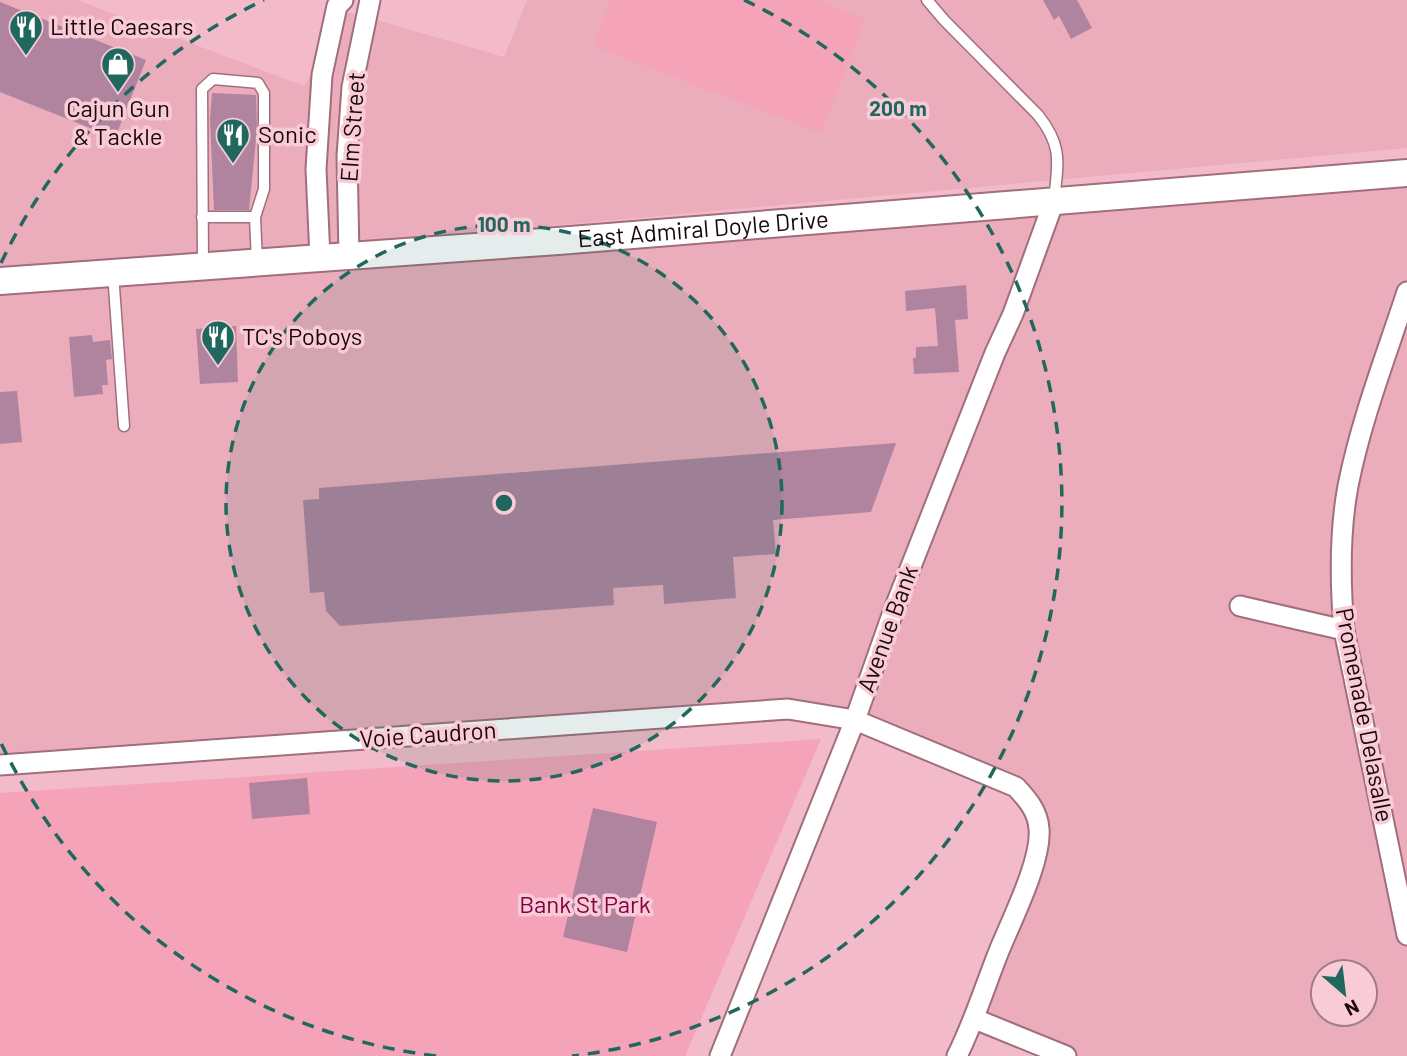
<svg xmlns="http://www.w3.org/2000/svg" width="1407" height="1056" font-family="Barlow,sans-serif">
	<style>
		.built { fill: #ebadbc; fill-rule: evenodd }
		.green { fill: #f4a3b9 }
		.building { fill: #b0839f }
		.lines { fill: none; stroke-linecap: round; stroke-linejoin: round }
		.lane-casing { stroke: #a16e7c; stroke-width: 13 }
		.street-casing { stroke: #a16e7c; stroke-width: 23 }
		.secondary-casing { stroke: #a16e7c; stroke-width: 30 }
		.lane { stroke: #fff; stroke-width: 10 }
		.street { stroke: #fff; stroke-width: 19 }
		.secondary { stroke: #fff; stroke-width: 26 }
		.ring { fill: none; stroke: #20685e; stroke-width: 3.5; stroke-dasharray: 12 9 }
		.labels { text-anchor: middle; stroke-width: 7; stroke-linejoin: round; paint-order: stroke }
		.poi-label { font-size: 24px; fill: #19070c; stroke: #f9cbd7; text-anchor: start }
		.street-label { font-size: 24px; fill: #19070c; stroke: #f9cbd7 }
		.park-label { font-size: 24px; fill: #830040; stroke: #f9cbd7 }
		.centre { fill: #20685e; stroke: #f9cbd7; stroke-width: 3.5 }
		.ring-label { font-size: 21px; text-anchor: middle; font-weight: bold; fill: #20685e; stroke: #f9cbd7; stroke-width: 7; stroke-linejoin: round; paint-order: stroke }
	</style>
	<rect width="100%" height="100%" fill="#f3bbc9"/>
	<g class="built">
		<path d="M 0,0 L 77,0 L 304,86 L 349,12 L 504,57 L 527,0 L 1407,0 L 1407,148 L 0,276 Z"/>
		<path d="M 1407,180 L 1407,1056 L 1066,1056 L 975,1019 L 1039,850 L 1016,787 L 855,720 L 788,709 L 0,765 L 0,281 ZM 1323,972 L 1365,972 L 1365,1014 L 1323,1014 Z"/>
	</g>
	<g class="green">
		<path d="M 611,0 L 816,0 L 865,19 L 821,133 L 593,46 Z"/>
		<path d="M 821,739 L 685,1056 L 0,1056 L 0,793 Z"/>
	</g>
	<g class="building">
		<path d="M 1043,0 L 1077,0 L 1092,28 L 1071,39 L 1059,16 L 1054,20 Z"/>
		<path d="M 0,2 L 146,60 L 115,138 L 0,92 Z"/>
		<path d="M 212,93 L 256,95 L 257,130 L 249,210 L 214,210 L 210,119 Z"/>
		<path d="M 966,285 L 968,319 L 955,320 L 959,372 L 914,374 L 913,358 L 916,358 L 916,347 L 938,346 L 935,308 L 906,311 L 905,291 Z"/>
		<path d="M 236,326 L 238,382 L 200,384 L 196,329 Z"/>
		<path d="M 92,335 L 93,342 L 110,340 L 112,359 L 106,360 L 108,385 L 102,385 L 103,394 L 74,397 L 69,337 Z"/>
		<path d="M 17,391 L 22,442 L 0,444 L 0,392 Z"/>
		<path d="M 896,443 L 871,512 L 773,520 L 776,554 L 733,557 L 736,598 L 664,604 L 663,585 L 613,588 L 614,605 L 340,626 L 326,611 L 324,592 L 310,593 L 303,500 L 319,499 L 319,488 Z"/>
		<path d="M 307,778 L 310,814 L 252,819 L 249,783 Z"/>
		<path d="M 593,808 L 657,822 L 627,952 L 563,937 Z"/>
	</g>
	<g class="lines">
		<g class="lane-casing">
			<g id="lane">
				<path d="M 927,0 L 944,20 L 1038,115 C 1063,146 1058,163 1054,200"/>
				<path d="M 202,217 L 255,217"/>
				<path d="M 203,266 L 202,89 L 213,79 L 258,83 L 264,93 L 264,189 L 255,217 L 257,262"/>
				<path d="M 113,273 L 124,426"/>
			</g>
		</g>
		<g class="street-casing">
			<g id="street">
				<path d="M 349,256 L 347,156 L 352,87 L 370,0"/>
				<path d="M 320,258 L 316,169 L 322,75 L 337,6 L 343,0"/>
				<path d="M 1407,292 C 1386,356 1361,420 1348,486 C 1339,534 1340,582 1344,630 L 1407,935"/>
				<path d="M 1240,606 L 1344,630"/>
				<path d="M 0,765 L 788,709 L 855,720 L 1016,787 C 1027,799 1038,811 1039,829 C 1042,860 1012,919 999,951 C 985,986 974,1022 957,1056"/>
				<path d="M 975,1019 L 1066,1056"/>
				<path d="M 720,1056 L 855,720 L 893,612 L 995,353 L 1013,314 L 1054,201"/>
			</g>
		</g>
		<g class="secondary-casing">
			<g id="secondary">
				<path id="s1" d="M 0,281 L 558,241 L 1407,173"/>
			</g>
		</g>
		<use href="#lane" class="lane"/>
		<use href="#street" class="street"/>
		<use href="#secondary" class="secondary"/>
	</g>
	<circle cx="504" cy="503" r="278" fill="#20685e" fill-opacity=".12"/>
	<g class="ring">
		<circle cx="504" cy="503" r="278"/>
		<path d="M436 1056A557 557 0 0 1 1 743M1 263A557 557 0 0 1 264 0M744 0A557 557 0 0 1 572 1056"/>
	</g>
	<defs>
		<g id="restaurant-pin" transform="scale(1.75)"><path d="M0 17L-7.5 6A9.5 9.5 0 1 1 7.5 6Z" fill="#20685e" stroke="#f9cbd7"/><path d="M-5-6h1v4h1v-4h1v4h1v-4h1v5L-1.5 .5V6h-2V.5L-5-1ZM5-6V6H3V1.5H1.5Q1.5-4 5-6Z" fill="#fff"/></g>
		<g id="shop-pin" transform="scale(1.75)"><path d="M0 17L-7.5 6A9.5 9.5 0 1 1 7.5 6Z" fill="#20685e" stroke="#f9cbd7"/><path d="M-5-2.5h2.3a2.7 3.5 0 0 1 5.4 0H5L5.5 6h-11ZM-1.5-2.5h3a1.5 2.3 0 0 0-3 0Z" fill="#fff"/></g>
	</defs>
	<g fill-rule="evenodd">
		<use href="#restaurant-pin" x="26" y="27"/>
		<use href="#shop-pin" x="118" y="64"/>
		<use href="#restaurant-pin" x="233" y="135"/>
		<use href="#restaurant-pin" x="218" y="337"/>
	</g>
	<g class="labels">
		<g class="poi-label">
			<text x="50" y="35">Little Caesars</text>
			<text x="118" y="117" text-anchor="middle">Cajun Gun<tspan x="118" dy="28">&amp; Tackle</tspan></text>
			<text x="258" y="143">Sonic</text>
			<text x="242" y="345">TC's Poboys</text>
		</g>
		<g class="street-label">
			<text transform="translate(353 127) rotate(-86)" y="8">Elm Street</text>
			<text dy="8" stroke="none"><textPath href="#s1" startOffset="705">East Admiral Doyle Drive</textPath></text>
			<text transform="translate(888 629) rotate(-70)" y="8">Avenue Bank</text>
			<text transform="translate(1364 715) rotate(79)" y="8">Promenade Delasalle</text>
			<text transform="translate(428 735) rotate(-4)" y="8">Voie Caudron</text>
		</g>
		<g class="park-label">
			<text x="585" y="913">Bank St Park</text>
		</g>
	</g>
	<circle cx="504" cy="503" r="10" class="centre"/>
	<g class="ring-label">
		<text x="898" y="116">200 m</text>
		<text x="504" y="232">100 m</text>
	</g>
	<g transform="translate(1344 993) rotate(152)"><circle r="33" fill="#f9cbd7" stroke="#9f7d86" stroke-width="2"/>
	<path d="M0-5L12 26L0 18L-12 26Z" fill="#20685e"/>
	<text y="-10" font-size="19" font-weight="bold" text-anchor="middle" fill="#19070c">N</text>
	</g>
</svg>
